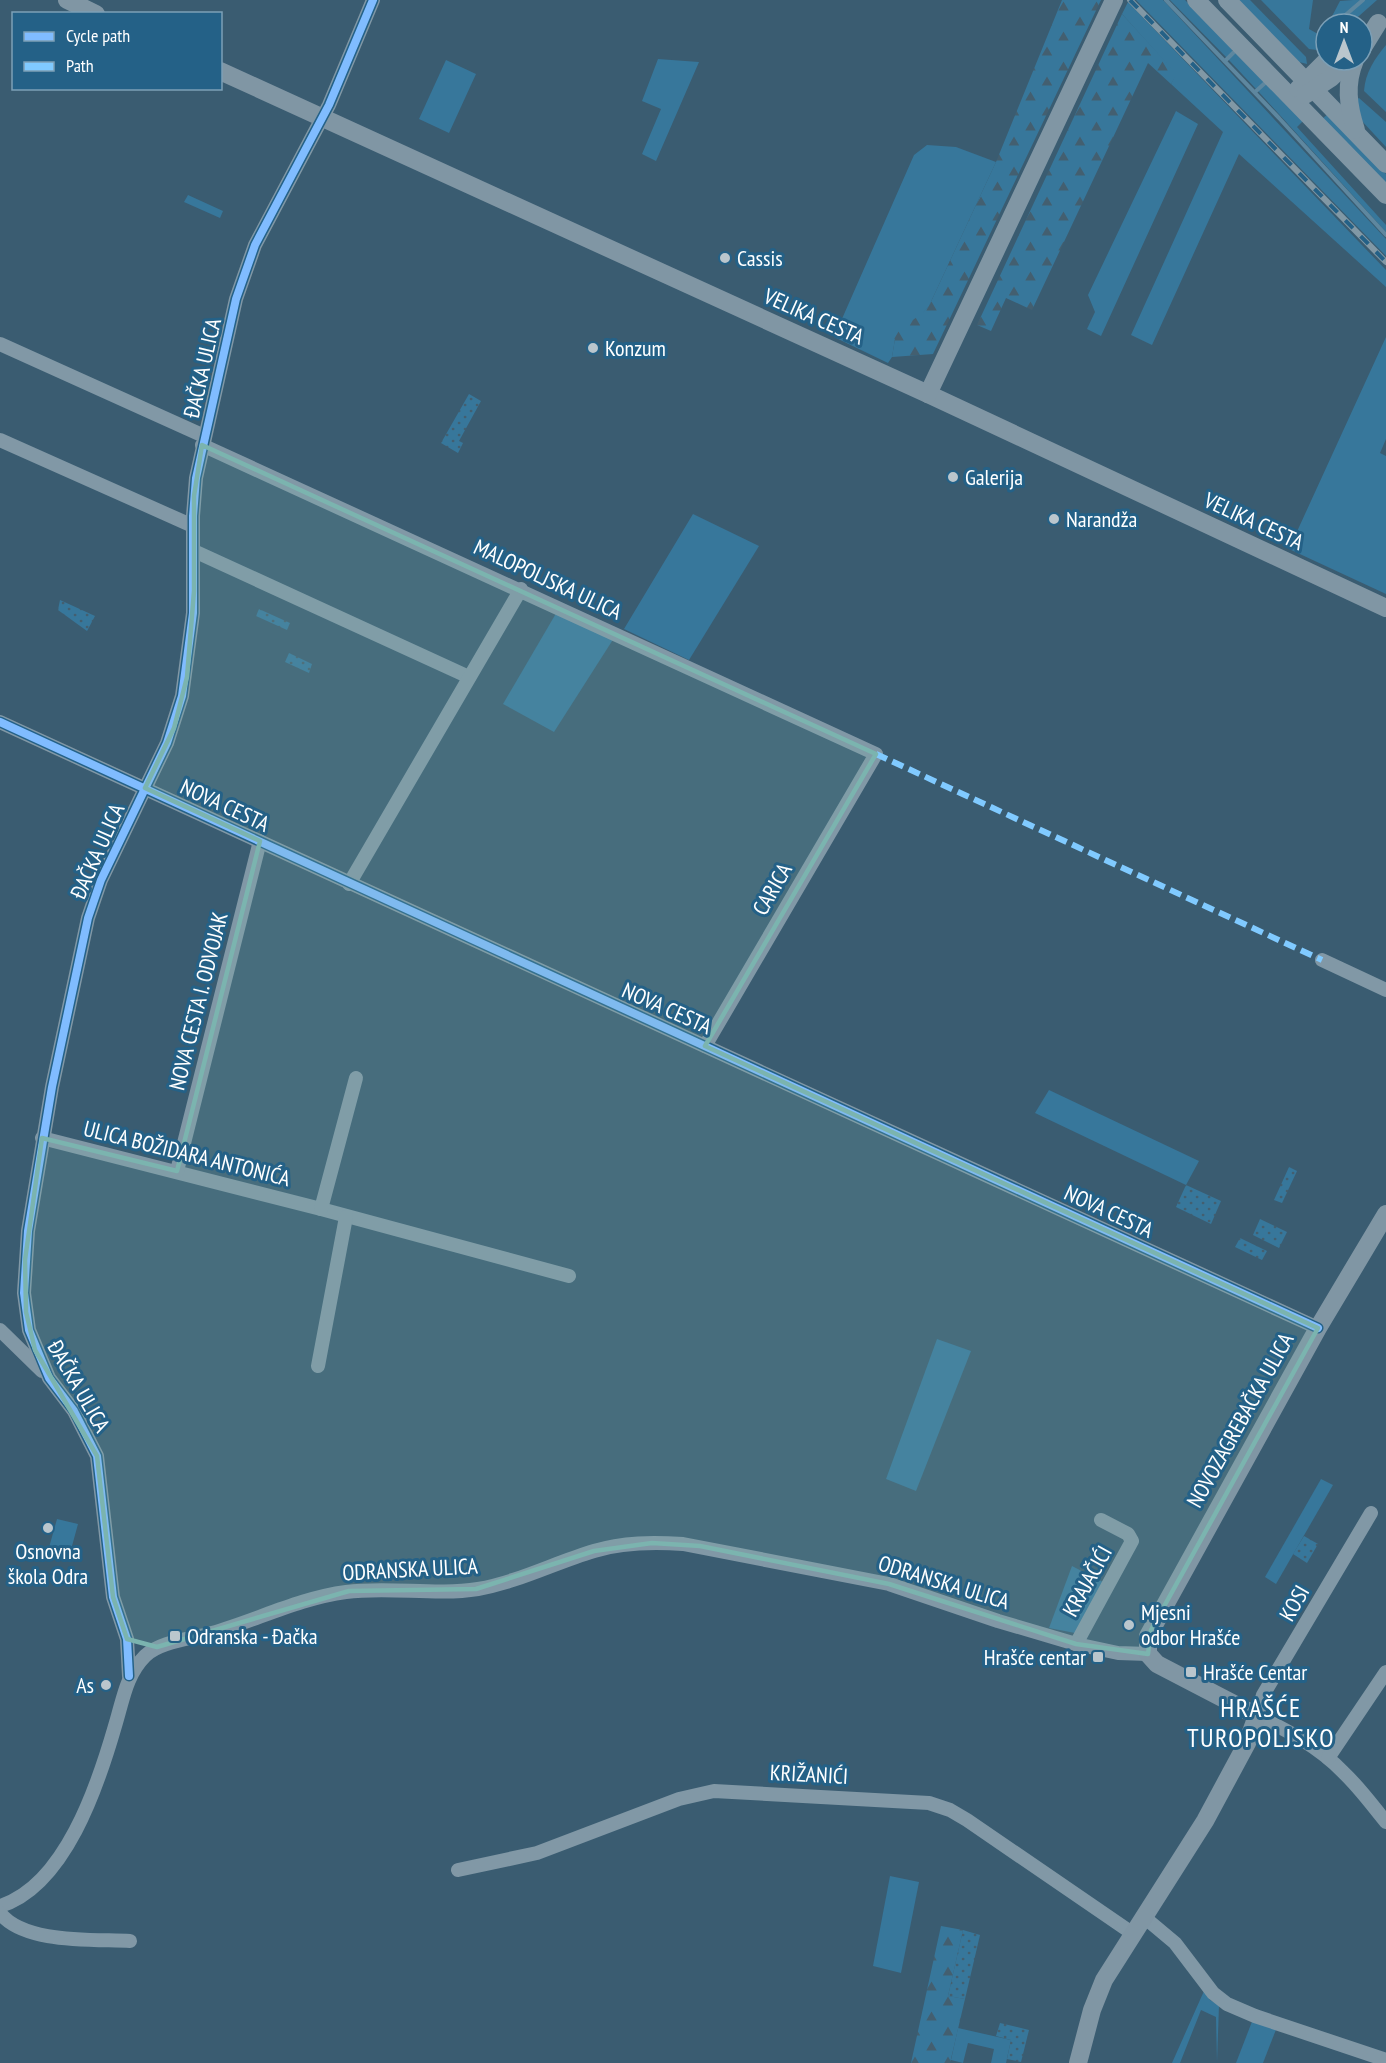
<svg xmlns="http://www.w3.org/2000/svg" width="1386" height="2063" font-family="'PT Sans Narrow',sans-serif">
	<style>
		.grass { fill: #37779b }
		.forest { fill: url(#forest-firs) }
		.park { fill: url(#park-dots) }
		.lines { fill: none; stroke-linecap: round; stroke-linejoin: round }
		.stream { stroke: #5e879f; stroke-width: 4 }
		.minor { stroke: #8198a6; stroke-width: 14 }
		.major { stroke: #8096a4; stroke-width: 18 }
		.rail-casing { stroke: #8198a5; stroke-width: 6 }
		.rail { stroke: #246187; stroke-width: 4; stroke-dasharray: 11; stroke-linecap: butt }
		.quiet { stroke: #80caff; stroke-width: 6; stroke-dasharray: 12 6; stroke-linecap: butt }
		.cycleway-casing { stroke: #246187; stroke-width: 11 }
		.cycleway { stroke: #80bcff; stroke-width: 8 }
		.marked { fill: #7bb4af; fill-opacity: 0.2; stroke: #7bb4af; stroke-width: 4.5; stroke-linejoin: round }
		.poi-dot { fill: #bac6cd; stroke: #246187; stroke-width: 2 }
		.labels { text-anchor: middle; stroke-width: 6; stroke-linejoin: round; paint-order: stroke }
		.poi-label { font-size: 22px; fill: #fff; stroke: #246187; text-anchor: start }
		.street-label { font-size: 22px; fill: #fff; stroke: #246187 }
		.quarter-label { font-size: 26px; letter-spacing: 1.5px; fill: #fff; stroke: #246187 }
	</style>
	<defs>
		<pattern id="forest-firs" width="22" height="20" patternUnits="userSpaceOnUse" patternTransform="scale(1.5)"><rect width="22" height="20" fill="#37779b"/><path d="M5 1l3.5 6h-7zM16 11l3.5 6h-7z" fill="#435f70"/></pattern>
		<pattern id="park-dots" width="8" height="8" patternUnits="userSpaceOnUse" patternTransform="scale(1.5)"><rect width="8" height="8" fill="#37779b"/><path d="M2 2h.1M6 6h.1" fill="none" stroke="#435f70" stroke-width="1.8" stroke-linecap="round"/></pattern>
	</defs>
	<rect width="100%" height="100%" fill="#3a5c71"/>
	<g class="grass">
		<path d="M 1136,0 L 1163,0 L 1386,239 L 1386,256 Z"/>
		<path d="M 1170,0 L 1185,0 L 1232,48 L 1232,53 L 1227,58 Z"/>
		<path d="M 1238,0 L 1250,0 L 1306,57 L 1307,64 L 1299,62 Z"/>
		<path d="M 1261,0 L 1313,0 L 1309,29 L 1318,34 L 1326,27 L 1326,45 L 1317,50 L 1309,49 Z"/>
		<path d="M 1353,0 L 1377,0 L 1350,24 L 1328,24 L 1340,1 Z"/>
		<path d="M 1128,2 L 1386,270 L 1386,287 L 1239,154 L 1152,345 L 1131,335 L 1223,132 L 1171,84 L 1176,74 L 1122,14 Z"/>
		<path d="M 1386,45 L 1386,112 L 1364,91 C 1365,73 1375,58 1386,45 Z"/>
		<path d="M 1235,52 L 1264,82 L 1257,90 L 1228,59 Z"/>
		<path d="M 658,59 L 699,62 L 656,161 L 642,154 L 661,109 L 642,101 Z"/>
		<path d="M 446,60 L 476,74 L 449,133 L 419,119 Z"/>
		<path d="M 1266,83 L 1304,120 L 1297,127 L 1386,225 L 1386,232 L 1258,91 Z"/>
		<path d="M 1359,98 L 1386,122 L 1386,147 L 1361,120 L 1353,102 Z"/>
		<path d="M 1176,111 L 1198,124 L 1101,336 L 1087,329 L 1095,312 L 1088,295 Z"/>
		<path d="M 1328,114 L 1386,174 L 1386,184 L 1322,119 Z"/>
		<path d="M 927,145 L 956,147 L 996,162 L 929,306 L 917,320 L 904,325 L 895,339 L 892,357 L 888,363 L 834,337 L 914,155 Z"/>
		<path d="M 188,195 L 223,211 L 220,218 L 184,202 Z"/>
		<path d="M 1386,337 L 1386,439 L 1380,453 L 1386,456 L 1386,594 L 1289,549 Z"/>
		<path d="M 693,514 L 759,546 L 689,660 L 624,629 Z"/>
		<path d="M 558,610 L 614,638 L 554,732 L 503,704 Z"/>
		<path d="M 1049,1090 L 1199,1161 L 1186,1185 L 1035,1113 Z"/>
		<path d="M 937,1339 L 971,1351 L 916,1491 L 886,1479 Z"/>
		<path d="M 1321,1479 L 1333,1485 L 1276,1584 L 1265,1577 Z"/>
		<path d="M 57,1519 L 78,1524 L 69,1557 L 48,1551 Z"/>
		<path d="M 1072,1566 L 1105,1583 L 1075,1633 L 1049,1628 Z"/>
		<path d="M 890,1876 L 919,1882 L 901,1973 L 873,1966 Z"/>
		<path d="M 1204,1991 L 1210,2000 L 1219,2005 L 1217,2063 L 1216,2017 L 1201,2010 L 1180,2063 L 1172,2063 Z"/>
		<path d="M 1253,2019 L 1277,2027 L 1263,2063 L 1236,2063 Z"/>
		<path d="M 958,2028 L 1011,2040 L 1006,2063 L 991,2063 L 994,2049 L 968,2043 L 963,2063 L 951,2060 Z"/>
	</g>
	<g class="forest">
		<path d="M 1062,0 L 1101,0 L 933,354 L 892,357 L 895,339 L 881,333 L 883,328 C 904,325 915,322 929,306 L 996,162 Z"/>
		<path d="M 1122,14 L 1177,74 L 1171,84 L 1148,63 L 1032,310 L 1006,298 L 991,331 L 977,325 Z"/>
		<path d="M 941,1926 L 963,1930 L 948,1996 L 965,1999 L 950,2063 L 911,2063 Z"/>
	</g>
	<g class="park">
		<path d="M 469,394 L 481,401 L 459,441 L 463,443 L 458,453 L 441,443 Z"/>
		<path d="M 60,600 L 95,616 L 87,631 L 58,610 Z"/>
		<path d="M 259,609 L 290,623 L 287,630 L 256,616 Z"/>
		<path d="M 289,653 L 312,664 L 309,673 L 285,662 Z"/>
		<path d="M 1289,1167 L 1297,1171 L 1282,1203 L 1274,1200 Z"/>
		<path d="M 1186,1185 L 1221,1201 L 1211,1224 L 1176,1207 Z"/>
		<path d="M 1260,1219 L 1287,1232 L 1279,1248 L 1253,1235 Z"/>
		<path d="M 1240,1238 L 1267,1251 L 1262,1260 L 1235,1247 Z"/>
		<path d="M 1304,1536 L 1318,1544 L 1307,1563 L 1293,1554 Z"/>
		<path d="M 963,1930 L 980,1935 L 965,1999 L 948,1996 Z"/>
		<path d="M 1000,2023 L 1029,2030 L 1021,2062 L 1007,2059 L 1011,2040 L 996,2036 Z"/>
	</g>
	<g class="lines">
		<g class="stream">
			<path d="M 1166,0 L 1279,118 L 1386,235"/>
			<path d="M 1335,24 L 1363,0"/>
			<path d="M 1322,36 L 1326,32"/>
			<path d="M 1225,61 L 1235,51"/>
			<path d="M 1255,92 L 1265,83"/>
		</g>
		<g class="minor">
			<path d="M 0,344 L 204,436"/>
			<path d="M 0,440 L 193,526"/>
			<path d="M 202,445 L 876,754 L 705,1046"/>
			<path d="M 194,551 L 469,677"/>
			<path d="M 0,722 L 1318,1328"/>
			<path d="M 349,884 L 521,589"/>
			<path d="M 1322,960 L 1386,990"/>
			<path d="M 42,1138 L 321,1209 L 569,1276"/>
			<path d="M 177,1171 L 260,841"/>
			<path d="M 321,1209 L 356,1078"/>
			<path d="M 0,1330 L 42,1371"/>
			<path d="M 318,1366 L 346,1217"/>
			<path d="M 1371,1513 L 1263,1695 L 1257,1716 C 1287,1730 1319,1747 1343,1772 C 1359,1787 1372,1805 1386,1822"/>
			<path d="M 1076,1644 L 1132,1541 L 1128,1534 L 1101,1520"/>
			<path d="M 129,1676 L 127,1639 L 113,1597 L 97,1456 L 74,1411 L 49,1378 L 29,1330 L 24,1293 L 28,1231 L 52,1087 L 88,918 L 101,880 L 167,743 L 182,696 L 193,613 L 193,516 L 196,478 L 236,299 L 255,245 L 329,105 L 373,0"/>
			<path d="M 1328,1758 L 1386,1672"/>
			<path d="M 458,1870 L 537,1853 L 679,1799 L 714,1791 L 929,1803 L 950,1810 L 967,1820 L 1132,1933"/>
			<path d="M 0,1906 C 65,1886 98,1785 115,1726 C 123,1700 126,1675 145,1656 C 160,1641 192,1639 212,1633 C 257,1620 300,1598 346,1592 C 390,1586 434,1596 478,1589 C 518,1582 554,1563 594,1551 C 623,1542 653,1542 683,1544 L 889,1584 L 998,1621 L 1076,1644 L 1118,1653 L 1148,1654"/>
			<path d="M 0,1913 C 24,1944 94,1939 130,1941"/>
			<path d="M 1144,1917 L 1175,1943 L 1213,1993 L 1227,2004 L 1255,2016 L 1386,2060"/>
		</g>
		<g class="major">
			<path d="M 67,0 L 96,14"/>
			<path d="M 1196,0 L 1386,195"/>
			<path d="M 1227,0 L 1386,164"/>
			<path d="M 1362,49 L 1378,23"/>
			<path d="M 1355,60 C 1345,84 1348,106 1356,130"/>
			<path d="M 220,71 L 928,394 L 1386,608"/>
			<path d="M 1298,89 L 1327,60"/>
			<path d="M 1305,95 L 1331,78 L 1350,60"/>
			<path d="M 928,394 L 1114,0"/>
			<path d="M 1078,2063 L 1092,2010 L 1104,1980 L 1205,1821 L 1247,1743 L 1257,1716 L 1157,1664 L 1148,1654 L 1148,1636 L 1318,1328 L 1386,1214"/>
		</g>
		<g class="rail-casing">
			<path id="rail" d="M 1130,0 L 1386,262"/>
		</g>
		<use href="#rail" class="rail"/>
		<path class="quiet" d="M 876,754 L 1322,960"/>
		<g class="cycleway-casing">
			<g id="cycleway">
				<path d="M 0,722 L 1318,1328"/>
				<path d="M 129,1676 L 127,1639 L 113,1597 L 97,1456 L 74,1411 L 49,1378 L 29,1330 L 24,1293 L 28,1231 L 52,1087 L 88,918 L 101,880 L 167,743 L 182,696 L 193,613 L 193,516 L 196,478 L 236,299 L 255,245 L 329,105 L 373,0"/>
			</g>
		</g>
		<use href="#cycleway" class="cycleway"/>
	</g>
	<path class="marked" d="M 202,445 L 876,754 L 705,1046 L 1318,1328 L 1151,1630 L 1148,1654 L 1076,1644 L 889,1584 L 700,1546 L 652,1543 L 594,1551 L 476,1589 L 349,1591 L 157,1647 L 127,1639 L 113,1597 L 97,1456 L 35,1350 L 26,1312 L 25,1260 L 42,1138 L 177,1171 L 260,841 L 145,788 L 174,728 L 187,677 L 194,591 L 194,496 Z"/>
	<g class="poi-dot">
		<circle cx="725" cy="258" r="6"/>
		<circle cx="593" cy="348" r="6"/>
		<circle cx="953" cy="477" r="6"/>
		<circle cx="1054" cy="519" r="6"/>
		<circle cx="48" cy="1528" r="6"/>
		<circle cx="1129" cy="1625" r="6"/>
		<rect x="169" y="1630" width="12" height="12" rx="3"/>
		<rect x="1092" y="1651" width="12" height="12" rx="3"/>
		<rect x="1185" y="1666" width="12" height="12" rx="3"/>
		<circle cx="106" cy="1685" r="6"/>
	</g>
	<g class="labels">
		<g class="poi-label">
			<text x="737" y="266">Cassis</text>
			<text x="605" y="356">Konzum</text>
			<text x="965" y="485">Galerija</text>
			<text x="1066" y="527">Narandža</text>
			<text x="48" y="1559" text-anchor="middle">Osnovna<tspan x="48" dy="25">škola Odra</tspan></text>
			<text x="1141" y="1620">Mjesni<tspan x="1141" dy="25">odbor Hrašće</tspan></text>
			<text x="187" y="1644">Odranska - Đačka</text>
			<text x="1086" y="1665" text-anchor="end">Hrašće centar</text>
			<text x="1203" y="1680">Hrašće Centar</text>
			<text x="94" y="1693" text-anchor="end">As</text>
		</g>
		<g class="street-label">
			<text transform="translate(814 316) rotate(24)" y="8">VELIKA CESTA</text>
			<text transform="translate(202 368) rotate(-77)" y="8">ĐAČKA ULICA</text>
			<text transform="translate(1254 521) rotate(25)" y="8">VELIKA CESTA</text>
			<text transform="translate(548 579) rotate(25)" y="8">MALOPOLJSKA ULICA</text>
			<text transform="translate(225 805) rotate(25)" y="8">NOVA CESTA</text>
			<text transform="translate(97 851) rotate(-66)" y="8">ĐAČKA ULICA</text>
			<text transform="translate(772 889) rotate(-60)" y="8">CARICA</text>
			<text transform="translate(198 1001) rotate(-76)" y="8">NOVA CESTA I. ODVOJAK</text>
			<text transform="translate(667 1008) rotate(24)" y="8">NOVA CESTA</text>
			<text transform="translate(187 1153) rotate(14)" y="8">ULICA BOŽIDARA ANTONIĆA</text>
			<text transform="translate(1109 1211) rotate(25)" y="8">NOVA CESTA</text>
			<text transform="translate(79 1386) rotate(60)" y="8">ĐAČKA ULICA</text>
			<text transform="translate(1240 1420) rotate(-61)" y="8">NOVOZAGREBAČKA ULICA</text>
			<text transform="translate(410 1569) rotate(-3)" y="8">ODRANSKA ULICA</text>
			<text transform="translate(1087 1581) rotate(-61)" y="8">KRAJAČIĆI</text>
			<text transform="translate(944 1582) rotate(17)" y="8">ODRANSKA ULICA</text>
			<text transform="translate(1294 1603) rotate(-60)" y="8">KOSI</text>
			<text transform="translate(809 1774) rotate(3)" y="8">KRIŽANIĆI</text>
		</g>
		<g class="quarter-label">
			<text x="1261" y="1717">HRAŠĆE<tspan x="1261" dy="30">TUROPOLJSKO</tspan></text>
		</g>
	</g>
	<rect x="12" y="12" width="210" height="78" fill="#246187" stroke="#7ca0b7" stroke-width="1.5"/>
	<rect x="24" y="32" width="30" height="9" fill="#80bcff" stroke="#7ca0b7" stroke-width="1.5"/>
	<text x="66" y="42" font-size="18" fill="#ffffff">Cycle path</text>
	<rect x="24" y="62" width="30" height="9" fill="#80caff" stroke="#7ca0b7" stroke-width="1.5"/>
	<text x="66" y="72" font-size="18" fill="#ffffff">Path</text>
	<g transform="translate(1344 42)"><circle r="28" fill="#246187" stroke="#7ca0b7" stroke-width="1.5"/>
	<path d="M0-4.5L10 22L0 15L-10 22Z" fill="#bac6cd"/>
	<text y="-9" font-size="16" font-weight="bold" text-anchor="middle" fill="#ffffff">N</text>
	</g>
</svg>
